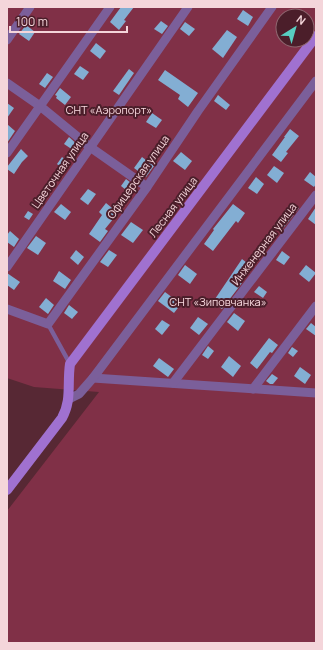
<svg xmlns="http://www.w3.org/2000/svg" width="323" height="650" font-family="Manrope,sans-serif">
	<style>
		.green { fill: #803047; fill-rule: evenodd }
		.building { fill: #83aed3 }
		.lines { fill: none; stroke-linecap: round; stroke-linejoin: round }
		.lane { stroke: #7b5f9a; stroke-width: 4.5 }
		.street { stroke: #7b5f9a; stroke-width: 9 }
		.secondary { stroke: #a071d0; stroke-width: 10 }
		.labels { text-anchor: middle; stroke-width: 4; stroke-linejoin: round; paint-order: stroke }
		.park-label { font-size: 11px; fill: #fadae0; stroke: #4b1e2a }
		.street-label { font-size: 11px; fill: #f4d5da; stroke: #4b1e2a }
	</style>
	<rect width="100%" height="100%" fill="#572834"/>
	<path class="green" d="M 7,7 L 316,7 L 316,643 L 7,643 L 7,511 L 99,392 L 34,387 L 7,378 ZM 283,16 L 307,16 L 307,40 L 283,40 Z"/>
	<g class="building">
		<path d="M 121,7 L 134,7 L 124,20 L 126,21 L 119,30 L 110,22 Z"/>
		<path d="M 243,10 L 253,17 L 248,26 L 237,19 Z"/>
		<path d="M 161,21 L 168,26 L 162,34 L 154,29 Z"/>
		<path d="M 185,22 L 195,29 L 189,36 L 180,29 Z"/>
		<path d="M 26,25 L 35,32 L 29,41 L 19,34 Z"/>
		<path d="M 227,30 L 237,37 L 223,58 L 212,49 Z"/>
		<path d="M 96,43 L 106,51 L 100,59 L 90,51 Z"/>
		<path d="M 80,66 L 89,72 L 83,80 L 74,74 Z"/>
		<path d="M 129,69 L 134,73 L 119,95 L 113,91 Z"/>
		<path d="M 165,70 L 198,93 L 188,107 L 178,99 L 180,95 L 158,80 Z"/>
		<path d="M 47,73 L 53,77 L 45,88 L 39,84 Z"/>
		<path d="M 60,88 L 71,97 L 65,105 L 56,98 L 57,96 L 55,95 Z"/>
		<path d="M 218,95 L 230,105 L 226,110 L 214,101 Z"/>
		<path d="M 7,103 L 14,108 L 7,118 Z"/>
		<path d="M 152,113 L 162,120 L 156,128 L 146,122 Z"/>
		<path d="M 7,124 L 15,131 L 7,143 Z"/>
		<path d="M 290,129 L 299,136 L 286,152 L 288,153 L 281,162 L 272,155 L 285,137 L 284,137 Z"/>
		<path d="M 69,137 L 80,147 L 76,152 L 64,144 Z"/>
		<path d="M 21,149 L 28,156 L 22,162 L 14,174 L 7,169 L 7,167 Z"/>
		<path d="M 181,152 L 192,161 L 185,170 L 173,161 Z"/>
		<path d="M 62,157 L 71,164 L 65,171 L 57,164 Z"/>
		<path d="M 142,157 L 154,166 L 146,177 L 134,168 Z"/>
		<path d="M 274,166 L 284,173 L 277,183 L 267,175 Z"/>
		<path d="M 310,172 L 316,177 L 316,184 L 314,187 L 304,180 Z"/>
		<path d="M 256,177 L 264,184 L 257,194 L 248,188 Z"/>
		<path d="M 126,179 L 136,187 L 131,194 L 121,186 Z"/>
		<path d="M 88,189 L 96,194 L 88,205 L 80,199 Z"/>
		<path d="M 106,203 L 118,213 L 105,229 L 108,231 L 100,242 L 89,234 L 102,215 L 99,212 Z"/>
		<path d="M 291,203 L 299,208 L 281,231 L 274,226 Z"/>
		<path d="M 61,204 L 71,212 L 65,220 L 54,212 Z"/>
		<path d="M 233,204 L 245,213 L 238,223 L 236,221 L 213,251 L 204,244 L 214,230 L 213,229 Z"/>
		<path d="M 316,207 L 316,225 L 308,219 Z"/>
		<path d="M 28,211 L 33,214 L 29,220 L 24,217 Z"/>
		<path d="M 131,222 L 143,230 L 133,243 L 121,235 Z"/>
		<path d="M 10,231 L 19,239 L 14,247 L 7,242 L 7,235 Z"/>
		<path d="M 36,236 L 46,243 L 38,255 L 27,248 Z"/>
		<path d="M 258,247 L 265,252 L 259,260 L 258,259 L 240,282 L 242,283 L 222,309 L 213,302 L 242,259 L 247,263 Z"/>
		<path d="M 76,250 L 84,257 L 78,265 L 70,258 Z"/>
		<path d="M 109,250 L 117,255 L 108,267 L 100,262 Z"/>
		<path d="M 282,251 L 290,257 L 284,265 L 276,260 Z"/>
		<path d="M 185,265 L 197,274 L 190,284 L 178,275 Z"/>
		<path d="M 306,265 L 316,273 L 309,282 L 299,274 Z"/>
		<path d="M 59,271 L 71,280 L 65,289 L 53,281 Z"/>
		<path d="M 7,273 L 20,282 L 14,290 L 7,285 Z"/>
		<path d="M 259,286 L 267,292 L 263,298 L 254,292 Z"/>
		<path d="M 165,292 L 181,304 L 174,313 L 158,301 Z"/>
		<path d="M 46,298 L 54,305 L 48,314 L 39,307 Z"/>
		<path d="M 69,305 L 78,312 L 72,319 L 64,313 Z"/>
		<path d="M 234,313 L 245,321 L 238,331 L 227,322 Z"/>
		<path d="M 198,317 L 208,324 L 199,335 L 190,328 Z"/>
		<path d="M 162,320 L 170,325 L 162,335 L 155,329 Z"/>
		<path d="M 311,323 L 316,327 L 316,336 L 306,329 Z"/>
		<path d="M 269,338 L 278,345 L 272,353 L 270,352 L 257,369 L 250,363 Z"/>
		<path d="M 208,346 L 214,351 L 208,359 L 202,355 Z"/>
		<path d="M 292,347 L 298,351 L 293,357 L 288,353 Z"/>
		<path d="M 229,356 L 241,366 L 233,377 L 221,367 Z"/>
		<path d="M 159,358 L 174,369 L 168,377 L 153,366 Z"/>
		<path d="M 300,367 L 311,375 L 305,384 L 294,376 Z"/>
		<path d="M 272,374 L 278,378 L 273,384 L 270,384 L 266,381 Z"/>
	</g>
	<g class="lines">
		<path class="lane" d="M 48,324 L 70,364"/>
		<g class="street">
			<path d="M 7,40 L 30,7"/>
			<path d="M 7,83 L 40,106 L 90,147 L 147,187"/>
			<path d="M 7,153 L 110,7"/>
			<path d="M 7,267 L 188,7"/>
			<path d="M 7,309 L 48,324 L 147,187 L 198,111 L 272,7"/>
			<path d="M 93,378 L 316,393"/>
			<path d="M 173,383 L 316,195"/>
			<path d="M 253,389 L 316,306"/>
			<path d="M 69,399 L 79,394 L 93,378 L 316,81"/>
		</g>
		<path class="secondary" d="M 7,490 L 62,418 C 72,400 67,384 70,364 L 316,36"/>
	</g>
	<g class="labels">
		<g class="park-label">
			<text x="109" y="114">СНТ «Аэропорт»</text>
			<text x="218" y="306">СНТ «Зиповчанка»</text>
		</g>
		<g class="street-label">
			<text transform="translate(60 170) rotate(-55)" y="4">Цветочная улица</text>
			<text transform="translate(138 177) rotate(-55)" y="4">Офицерская улица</text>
			<text transform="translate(173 207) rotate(-53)" y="4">Лесная улица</text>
			<text transform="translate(264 244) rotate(-53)" y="4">Инженерная улица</text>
		</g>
	</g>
	<rect width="323" height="650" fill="none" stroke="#f4d5da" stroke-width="16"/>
	<g transform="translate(295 28) rotate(37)"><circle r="19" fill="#4b1e2a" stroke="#8f6770"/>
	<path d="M0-3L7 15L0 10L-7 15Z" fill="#58cec1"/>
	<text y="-6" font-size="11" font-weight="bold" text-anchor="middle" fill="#f4d5da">N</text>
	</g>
	<path d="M10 26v6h117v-6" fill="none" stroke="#f4d5da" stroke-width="2"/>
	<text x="16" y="26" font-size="12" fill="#f4d5da" stroke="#4b1e2a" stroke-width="3" paint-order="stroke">100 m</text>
</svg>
